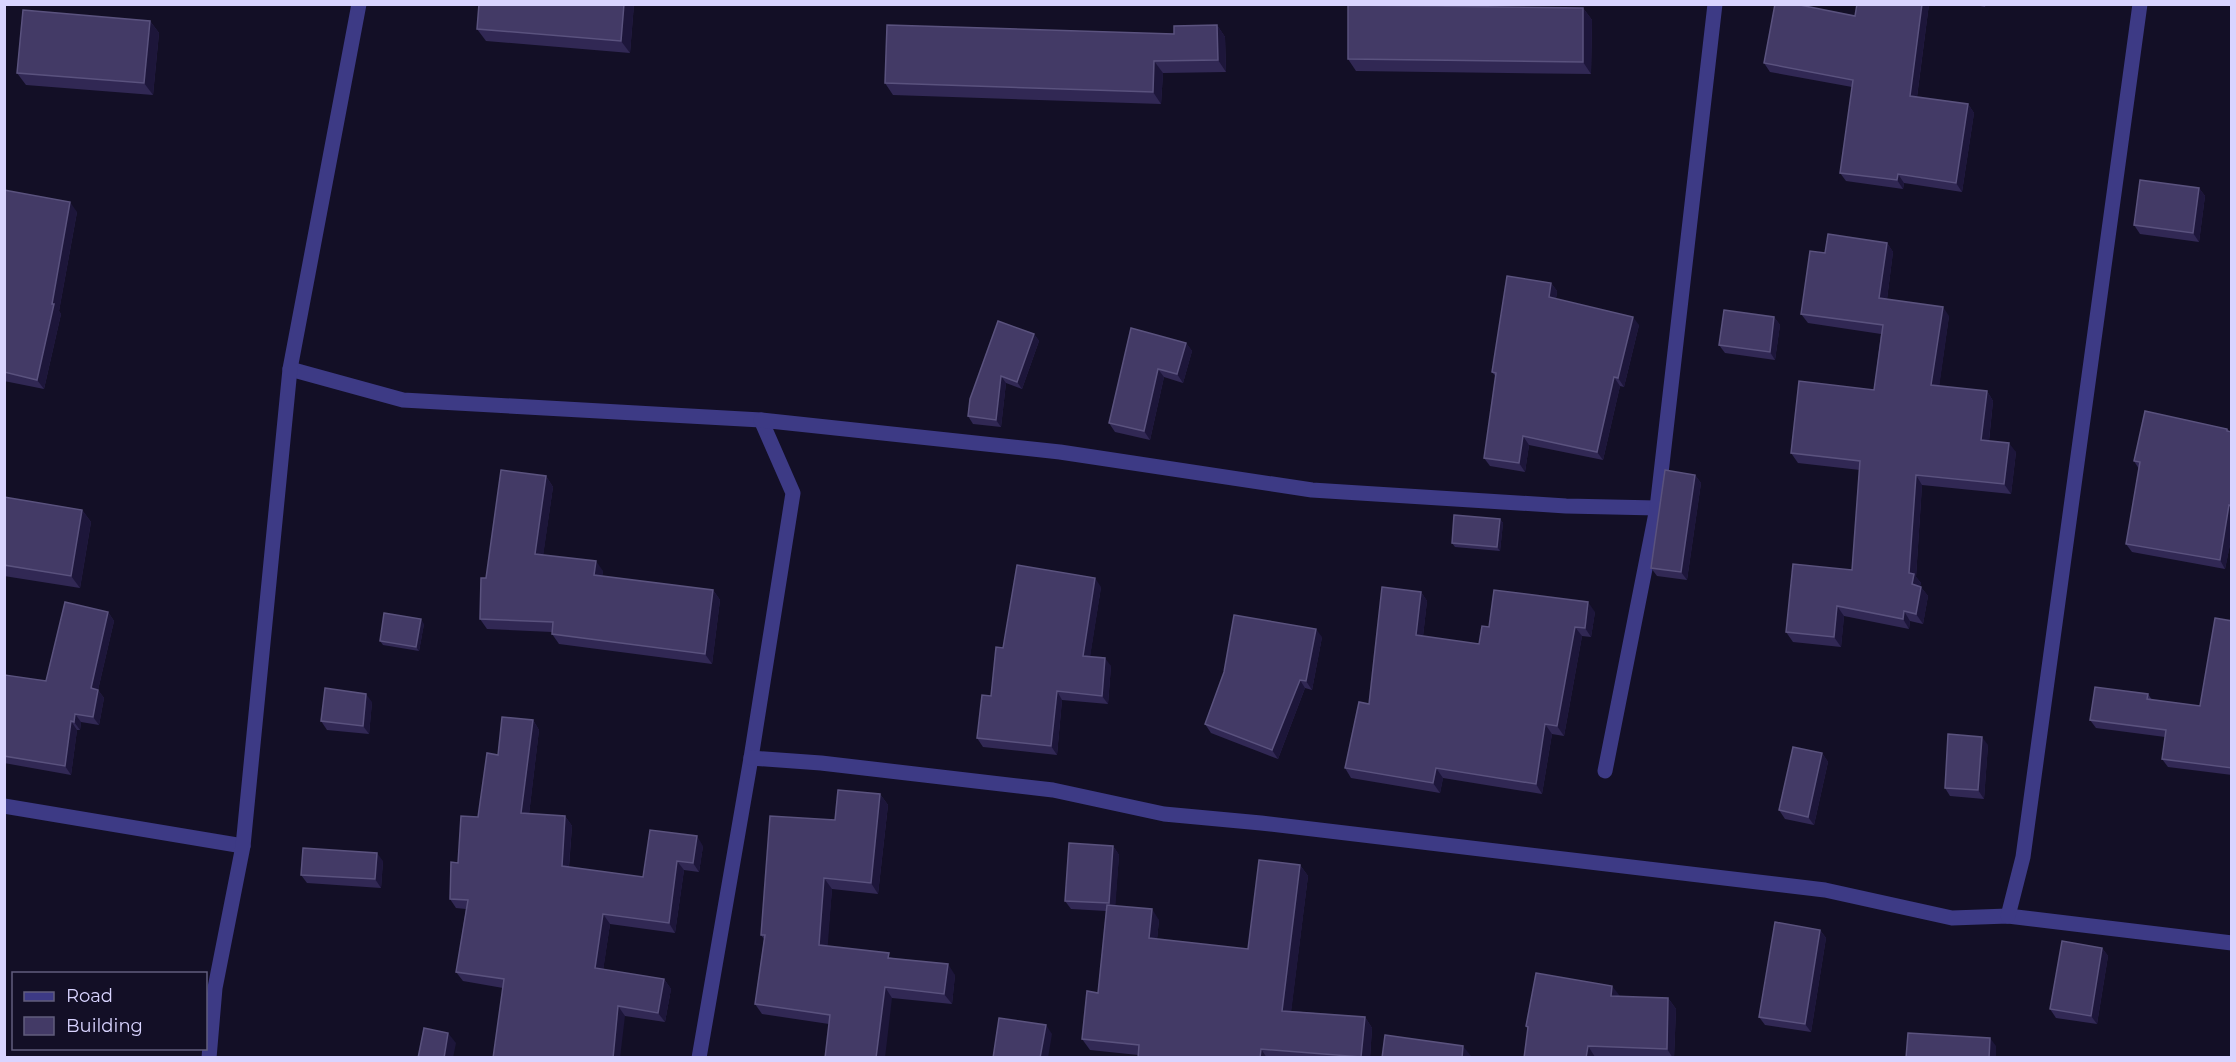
<svg xmlns="http://www.w3.org/2000/svg" width="2236" height="1062" font-family="Montserrat,sans-serif">
	<style>
		.lines { fill: none; stroke-linecap: round; stroke-linejoin: round }
		.minor { stroke: #3d3a85; stroke-width: 15 }
		.wall { fill: #312854 }
		.shaded-wall { fill: #1d163a }
		.building { fill: #433a66; stroke: #5a527e; stroke-width: 1.5 }
	</style>
	<rect width="100%" height="100%" fill="#130f26"/>
	<g class="lines">
		<g class="minor">
			<path d="M 290,369 L 403,400 L 761,420 L 793,493 L 751,758 L 699,1058"/>
			<path d="M 761,420 L 1060,452 L 1312,490 L 1566,506 L 1657,508"/>
			<path d="M 751,758 L 821,763 L 1053,790 L 1164,814 L 1261,823 L 1825,890 L 1952,918 L 2008,916 L 2232,943"/>
			<path d="M 1605,771 L 1657,508 L 1715,4"/>
			<path d="M 4,806 L 243,846"/>
			<path d="M 2008,916 L 2023,857 L 2140,4"/>
			<path d="M 209,1058 L 215,988 L 243,846 L 290,369 L 359,4"/>
		</g>
	</g>
	<g class="wall">
		<path d="M 479,4 L 634,4 L 630,53 L 486,41 L 477,29 Z"/>
		<path d="M 1857,4 L 1929,4 L 1917,97 L 1968,104 L 1974,113 L 1962,192 L 1904,183 L 1903,189 L 1846,181 L 1840,173 L 1852,87 L 1770,72 L 1764,63 L 1855,16 Z"/>
		<path d="M 1970,4 L 1986,4 L 1985,7 Z"/>
		<path d="M 1583,8 L 1592,20 L 1591,74 L 1356,71 L 1348,59 Z"/>
		<path d="M 150,21 L 159,33 L 153,95 L 26,85 L 17,73 Z"/>
		<path d="M 1217,25 L 1225,37 L 1226,72 L 1163,73 L 1161,104 L 893,95 L 885,83 L 1174,34 Z"/>
		<path d="M 2199,188 L 2205,196 L 2199,242 L 2140,234 L 2134,225 Z"/>
		<path d="M 4,190 L 77,212 L 59,311 L 61,314 L 44,389 L 4,381 Z"/>
		<path d="M 1887,243 L 1893,252 L 1887,299 L 1949,316 L 1939,386 L 1987,391 L 1993,401 L 1989,441 L 2016,452 L 2011,494 L 1922,485 L 1916,577 L 1921,583 L 1920,586 L 1928,596 L 1923,624 L 1910,621 L 1909,629 L 1844,616 L 1841,647 L 1793,642 L 1786,632 L 1852,570 L 1860,470 L 1798,463 L 1791,453 L 1874,390 L 1881,334 L 1808,323 L 1801,314 L 1825,253 Z"/>
		<path d="M 1551,283 L 1557,291 L 1556,299 L 1639,325 L 1624,387 L 1620,386 L 1603,460 L 1529,445 L 1525,472 L 1490,466 L 1484,458 L 1496,377 L 1492,372 Z"/>
		<path d="M 1774,317 L 1780,325 L 1775,360 L 1725,353 L 1719,345 Z"/>
		<path d="M 1131,328 L 1186,343 L 1192,351 L 1183,383 L 1164,377 L 1150,440 L 1115,432 L 1109,423 Z"/>
		<path d="M 1034,334 L 1039,341 L 1022,389 L 1006,383 L 1001,427 L 973,424 L 968,416 Z"/>
		<path d="M 2227,429 L 2229,431 L 2232,432 L 2232,535 L 2225,569 L 2132,552 L 2126,544 L 2139,469 L 2134,461 Z"/>
		<path d="M 1695,475 L 1701,483 L 1687,580 L 1657,576 L 1651,568 Z"/>
		<path d="M 546,476 L 553,487 L 543,555 L 603,571 L 602,576 L 713,590 L 720,600 L 712,664 L 559,644 L 552,634 L 552,632 L 487,629 L 480,619 L 486,578 Z"/>
		<path d="M 4,497 L 82,510 L 91,522 L 80,588 L 4,576 Z"/>
		<path d="M 1500,519 L 1503,523 L 1500,551 L 1455,547 L 1452,543 Z"/>
		<path d="M 1101,587 L 1090,656 L 1111,666 L 1108,704 L 1062,700 L 1057,755 L 983,747 L 977,738 L 991,696 L 1003,648 Z"/>
		<path d="M 1421,592 L 1427,601 L 1423,636 L 1479,644 L 1489,627 L 1595,612 L 1591,637 L 1582,636 L 1564,736 L 1552,734 L 1542,794 L 1443,778 L 1440,793 L 1351,778 L 1345,768 L 1369,704 Z"/>
		<path d="M 108,612 L 114,621 L 98,690 L 104,698 L 99,725 L 81,722 L 80,730 L 77,730 L 71,775 L 4,763 L 4,678 L 46,681 Z"/>
		<path d="M 2232,621 L 2232,775 L 2168,767 L 2162,759 L 2165,737 L 2096,728 L 2090,720 L 2148,694 L 2152,700 L 2200,706 Z"/>
		<path d="M 424,624 L 419,651 L 383,645 L 380,641 Z"/>
		<path d="M 1322,637 L 1312,690 L 1305,688 L 1278,759 L 1211,733 L 1205,724 Z"/>
		<path d="M 372,702 L 369,734 L 327,730 L 321,721 Z"/>
		<path d="M 533,720 L 539,730 L 529,814 L 565,816 L 572,826 L 569,867 L 643,877 L 703,846 L 699,872 L 684,870 L 675,933 L 610,924 L 603,970 L 664,979 L 671,989 L 665,1022 L 625,1016 L 503,988 L 463,981 L 456,972 L 466,909 L 456,908 L 450,899 L 458,863 L 478,817 L 498,755 Z"/>
		<path d="M 1988,745 L 1984,799 L 1950,796 L 1945,788 Z"/>
		<path d="M 1822,753 L 1828,762 L 1814,825 L 1785,819 L 1779,810 Z"/>
		<path d="M 880,794 L 888,805 L 878,894 L 832,889 L 827,946 L 893,958 L 955,975 L 952,1004 L 892,998 L 829,1024 L 762,1014 L 755,1004 L 764,939 L 761,935 L 835,820 Z"/>
		<path d="M 1113,846 L 1119,855 L 1115,905 L 1159,920 L 1157,939 L 1248,949 L 1300,865 L 1308,876 L 1291,1011 L 1365,1017 L 1372,1028 L 1370,1058 L 1138,1058 L 1138,1055 L 1090,1050 L 1082,1039 L 1098,993 L 1106,911 L 1071,909 L 1065,901 Z"/>
		<path d="M 383,861 L 381,888 L 307,883 L 301,875 Z"/>
		<path d="M 1820,930 L 1826,938 L 1811,1032 L 1765,1025 L 1759,1017 Z"/>
		<path d="M 2102,948 L 2108,956 L 2097,1024 L 2056,1018 L 2050,1009 Z"/>
		<path d="M 1620,997 L 1668,998 L 1676,1009 L 1674,1058 L 1595,1057 L 1528,1029 L 1526,1026 Z"/>
	</g>
	<g class="shaded-wall">
		<path d="M 624,4 L 634,4 L 630,53 L 621,41 Z"/>
		<path d="M 1922,4 L 1929,4 L 1916,104 L 1910,96 Z"/>
		<path d="M 1583,8 L 1592,20 L 1591,74 L 1583,62 Z"/>
		<path d="M 150,21 L 159,33 L 153,95 L 144,83 Z"/>
		<path d="M 1217,25 L 1225,37 L 1226,72 L 1218,60 Z"/>
		<path d="M 1154,61 L 1163,73 L 1161,104 L 1153,92 Z"/>
		<path d="M 1968,104 L 1974,113 L 1962,192 L 1956,183 Z"/>
		<path d="M 1898,174 L 1904,183 L 1903,189 L 1897,180 Z"/>
		<path d="M 2199,188 L 2205,196 L 2199,242 L 2193,233 Z"/>
		<path d="M 70,202 L 77,212 L 59,311 L 61,314 L 44,389 L 37,380 Z"/>
		<path d="M 1887,243 L 1893,252 L 1886,307 L 1879,298 Z"/>
		<path d="M 1551,283 L 1557,291 L 1555,305 L 1549,297 Z"/>
		<path d="M 1943,307 L 1949,316 L 1938,395 L 1931,385 Z"/>
		<path d="M 1633,317 L 1639,325 L 1624,387 L 1618,378 Z"/>
		<path d="M 1774,317 L 1780,325 L 1775,360 L 1770,352 Z"/>
		<path d="M 1034,334 L 1039,341 L 1022,389 L 1017,382 Z"/>
		<path d="M 1186,343 L 1192,351 L 1183,383 L 1177,374 Z"/>
		<path d="M 1158,369 L 1164,377 L 1150,440 L 1144,431 Z"/>
		<path d="M 1001,376 L 1006,383 L 1001,427 L 996,420 Z"/>
		<path d="M 1614,377 L 1620,386 L 1603,460 L 1597,452 Z"/>
		<path d="M 1987,391 L 1993,401 L 1988,449 L 1981,440 Z"/>
		<path d="M 1523,436 L 1529,445 L 1525,472 L 1519,463 Z"/>
		<path d="M 2009,443 L 2016,452 L 2011,494 L 2004,484 Z"/>
		<path d="M 1695,475 L 1701,483 L 1687,580 L 1681,572 Z"/>
		<path d="M 1916,475 L 1922,485 L 1916,577 L 1921,583 L 1918,594 L 1912,584 L 1909,573 Z"/>
		<path d="M 546,476 L 553,487 L 542,564 L 535,554 Z"/>
		<path d="M 2229,505 L 2232,508 L 2232,535 L 2225,569 L 2220,560 Z"/>
		<path d="M 82,510 L 91,522 L 80,588 L 71,576 Z"/>
		<path d="M 1500,519 L 1503,523 L 1500,551 L 1497,547 Z"/>
		<path d="M 596,561 L 603,571 L 601,585 L 594,575 Z"/>
		<path d="M 1095,578 L 1101,587 L 1089,664 L 1083,656 Z"/>
		<path d="M 1921,587 L 1928,596 L 1923,624 L 1916,614 Z"/>
		<path d="M 713,590 L 720,600 L 712,664 L 705,654 Z"/>
		<path d="M 1421,592 L 1427,601 L 1422,645 L 1416,635 Z"/>
		<path d="M 1588,602 L 1595,612 L 1591,637 L 1585,628 Z"/>
		<path d="M 1837,606 L 1844,616 L 1841,647 L 1834,637 Z"/>
		<path d="M 1904,611 L 1910,621 L 1909,629 L 1903,619 Z"/>
		<path d="M 108,612 L 114,621 L 98,690 L 104,698 L 99,725 L 93,717 L 91,688 Z"/>
		<path d="M 421,619 L 424,624 L 419,651 L 416,647 Z"/>
		<path d="M 1575,627 L 1582,636 L 1564,736 L 1557,726 Z"/>
		<path d="M 1316,629 L 1322,637 L 1312,690 L 1306,681 Z"/>
		<path d="M 1105,658 L 1111,666 L 1108,704 L 1102,696 Z"/>
		<path d="M 1300,680 L 1305,688 L 1278,759 L 1272,750 Z"/>
		<path d="M 1057,691 L 1062,700 L 1057,755 L 1051,746 Z"/>
		<path d="M 366,694 L 372,702 L 369,734 L 363,726 Z"/>
		<path d="M 75,714 L 81,722 L 80,730 L 74,722 Z"/>
		<path d="M 533,720 L 539,730 L 528,823 L 521,813 Z"/>
		<path d="M 71,721 L 77,730 L 71,775 L 65,766 Z"/>
		<path d="M 1545,724 L 1552,734 L 1542,794 L 1536,784 Z"/>
		<path d="M 1982,737 L 1988,745 L 1984,799 L 1978,790 Z"/>
		<path d="M 1822,753 L 1828,762 L 1814,825 L 1808,817 Z"/>
		<path d="M 1436,768 L 1443,778 L 1440,793 L 1433,783 Z"/>
		<path d="M 880,794 L 888,805 L 878,894 L 871,883 Z"/>
		<path d="M 565,816 L 572,826 L 568,876 L 562,866 Z"/>
		<path d="M 697,836 L 703,846 L 699,872 L 693,863 Z"/>
		<path d="M 1113,846 L 1119,855 L 1115,912 L 1109,903 Z"/>
		<path d="M 377,853 L 383,861 L 381,888 L 375,879 Z"/>
		<path d="M 677,861 L 684,870 L 675,933 L 669,923 Z"/>
		<path d="M 1300,865 L 1308,876 L 1290,1021 L 1282,1011 Z"/>
		<path d="M 824,878 L 832,889 L 827,955 L 819,945 Z"/>
		<path d="M 1152,909 L 1159,920 L 1156,948 L 1149,938 Z"/>
		<path d="M 603,914 L 610,924 L 602,978 L 595,968 Z"/>
		<path d="M 1820,930 L 1826,938 L 1811,1032 L 1805,1024 Z"/>
		<path d="M 2102,948 L 2108,956 L 2097,1024 L 2091,1016 Z"/>
		<path d="M 948,964 L 955,975 L 952,1004 L 944,994 Z"/>
		<path d="M 664,979 L 671,989 L 665,1022 L 658,1013 Z"/>
		<path d="M 1612,986 L 1620,996 L 1611,996 Z"/>
		<path d="M 885,987 L 892,998 L 885,1058 L 876,1058 Z"/>
		<path d="M 1668,998 L 1676,1009 L 1674,1058 L 1673,1058 L 1667,1049 Z"/>
		<path d="M 618,1006 L 625,1016 L 620,1058 L 613,1058 Z"/>
		<path d="M 1365,1017 L 1372,1028 L 1370,1058 L 1362,1058 L 1361,1057 Z"/>
		<path d="M 1046,1025 L 1052,1034 L 1048,1058 L 1040,1058 Z"/>
		<path d="M 448,1033 L 456,1043 L 453,1058 L 444,1058 Z"/>
		<path d="M 1990,1038 L 1996,1046 L 1996,1058 L 1989,1058 Z"/>
		<path d="M 1463,1046 L 1471,1056 L 1471,1058 L 1462,1058 Z"/>
		<path d="M 1588,1046 L 1595,1057 L 1595,1058 L 1586,1058 Z"/>
		<path d="M 1261,1049 L 1267,1058 L 1260,1058 Z"/>
	</g>
	<g class="building">
		<path d="M 479,4 L 624,4 L 621,41 L 477,29 Z"/>
		<path d="M 1775,4 L 1795,4 L 1855,16 L 1857,4 L 1922,4 L 1910,96 L 1968,104 L 1956,183 L 1898,174 L 1897,180 L 1840,173 L 1853,80 L 1764,63 Z"/>
		<path d="M 1348,5 L 1583,8 L 1583,62 L 1348,59 Z"/>
		<path d="M 23,10 L 150,21 L 144,83 L 17,73 Z"/>
		<path d="M 887,25 L 1174,34 L 1174,26 L 1217,25 L 1218,60 L 1154,61 L 1153,92 L 885,83 Z"/>
		<path d="M 2140,180 L 2199,188 L 2193,233 L 2134,225 Z"/>
		<path d="M 4,190 L 70,202 L 52,304 L 54,304 L 37,380 L 4,372 Z"/>
		<path d="M 1828,234 L 1887,243 L 1879,298 L 1943,307 L 1931,385 L 1987,391 L 1981,440 L 2009,443 L 2004,484 L 1916,475 L 1909,573 L 1914,574 L 1912,584 L 1921,587 L 1916,614 L 1904,611 L 1903,619 L 1837,606 L 1834,637 L 1786,632 L 1793,564 L 1852,570 L 1860,461 L 1791,453 L 1799,381 L 1874,390 L 1883,325 L 1801,314 L 1810,251 L 1825,253 Z"/>
		<path d="M 1507,276 L 1551,283 L 1549,297 L 1633,317 L 1618,378 L 1614,377 L 1597,452 L 1523,436 L 1519,463 L 1484,458 L 1496,373 L 1492,372 Z"/>
		<path d="M 1724,310 L 1774,317 L 1770,352 L 1719,345 Z"/>
		<path d="M 998,321 L 1034,334 L 1017,382 L 1001,376 L 996,420 L 968,416 L 970,399 Z"/>
		<path d="M 1131,328 L 1186,343 L 1177,374 L 1158,369 L 1144,431 L 1109,423 Z"/>
		<path d="M 2145,411 L 2227,429 L 2227,431 L 2232,432 L 2232,506 L 2229,505 L 2220,560 L 2126,544 L 2140,462 L 2134,461 Z"/>
		<path d="M 501,470 L 546,476 L 535,554 L 596,561 L 594,575 L 713,590 L 705,654 L 552,634 L 553,622 L 480,619 L 481,578 L 486,578 Z"/>
		<path d="M 1665,470 L 1695,475 L 1681,572 L 1651,568 Z"/>
		<path d="M 4,497 L 82,510 L 71,576 L 4,565 Z"/>
		<path d="M 1454,515 L 1500,519 L 1497,547 L 1452,543 Z"/>
		<path d="M 1017,565 L 1095,578 L 1083,656 L 1105,658 L 1102,696 L 1057,691 L 1051,746 L 977,738 L 982,695 L 991,696 L 996,647 L 1003,648 Z"/>
		<path d="M 1382,587 L 1421,592 L 1416,635 L 1479,644 L 1482,626 L 1489,627 L 1494,590 L 1588,602 L 1585,628 L 1575,627 L 1557,726 L 1545,724 L 1536,784 L 1436,768 L 1433,783 L 1345,768 L 1359,702 L 1369,704 Z"/>
		<path d="M 65,602 L 108,612 L 91,688 L 98,690 L 93,717 L 75,714 L 74,722 L 71,721 L 65,766 L 4,756 L 5,675 L 46,681 Z"/>
		<path d="M 384,613 L 421,619 L 416,647 L 380,641 Z"/>
		<path d="M 1234,615 L 1316,629 L 1306,681 L 1300,680 L 1272,750 L 1205,724 L 1224,672 Z"/>
		<path d="M 2215,618 L 2232,621 L 2232,768 L 2162,759 L 2166,730 L 2090,720 L 2095,687 L 2148,694 L 2147,699 L 2200,706 Z"/>
		<path d="M 325,688 L 366,694 L 363,726 L 321,721 Z"/>
		<path d="M 502,717 L 533,720 L 521,813 L 565,816 L 562,866 L 643,877 L 650,830 L 697,836 L 693,863 L 677,861 L 669,923 L 603,914 L 595,968 L 664,979 L 658,1013 L 618,1006 L 613,1058 L 493,1058 L 504,979 L 456,972 L 468,900 L 450,899 L 451,862 L 458,863 L 461,816 L 478,817 L 487,753 L 498,755 Z"/>
		<path d="M 1948,734 L 1982,737 L 1978,790 L 1945,788 Z"/>
		<path d="M 1793,747 L 1822,753 L 1808,817 L 1779,810 Z"/>
		<path d="M 838,790 L 880,794 L 871,883 L 824,878 L 819,945 L 889,953 L 888,958 L 948,964 L 944,994 L 885,987 L 876,1058 L 825,1058 L 830,1015 L 755,1004 L 765,935 L 761,935 L 770,816 L 835,820 Z"/>
		<path d="M 1069,843 L 1113,846 L 1109,903 L 1065,901 Z"/>
		<path d="M 303,848 L 377,853 L 375,879 L 301,875 Z"/>
		<path d="M 1259,860 L 1300,865 L 1282,1011 L 1365,1017 L 1361,1057 L 1261,1049 L 1260,1058 L 1138,1058 L 1139,1045 L 1082,1039 L 1087,991 L 1098,993 L 1107,905 L 1152,909 L 1149,938 L 1248,949 Z"/>
		<path d="M 1775,922 L 1820,930 L 1805,1024 L 1759,1017 Z"/>
		<path d="M 2062,941 L 2102,948 L 2091,1016 L 2050,1009 Z"/>
		<path d="M 1536,973 L 1612,986 L 1611,996 L 1668,998 L 1667,1049 L 1588,1046 L 1586,1058 L 1524,1058 L 1528,1027 L 1526,1026 Z"/>
		<path d="M 999,1018 L 1046,1025 L 1040,1058 L 993,1058 Z"/>
		<path d="M 424,1028 L 448,1033 L 444,1058 L 418,1058 Z"/>
		<path d="M 1908,1033 L 1990,1038 L 1989,1058 L 1906,1058 Z"/>
		<path d="M 1385,1035 L 1463,1046 L 1462,1058 L 1382,1058 Z"/>
	</g>
	<rect width="2236" height="1062" fill="none" stroke="#d9d4ff" stroke-width="12"/>
	<rect x="12" y="972" width="195" height="78" fill="#130f26" stroke="#625e7d" stroke-width="1.5"/>
	<rect x="24" y="992" width="30" height="9" fill="#3d3a85" stroke="#625e7d" stroke-width="1.5"/>
	<text x="66" y="1002" font-size="18" fill="#d9d4ff">Road</text>
	<rect x="24" y="1017" width="30" height="18" fill="#433a66" stroke="#625e7d" stroke-width="1.5"/>
	<text x="66" y="1032" font-size="18" fill="#d9d4ff">Building</text>
</svg>
